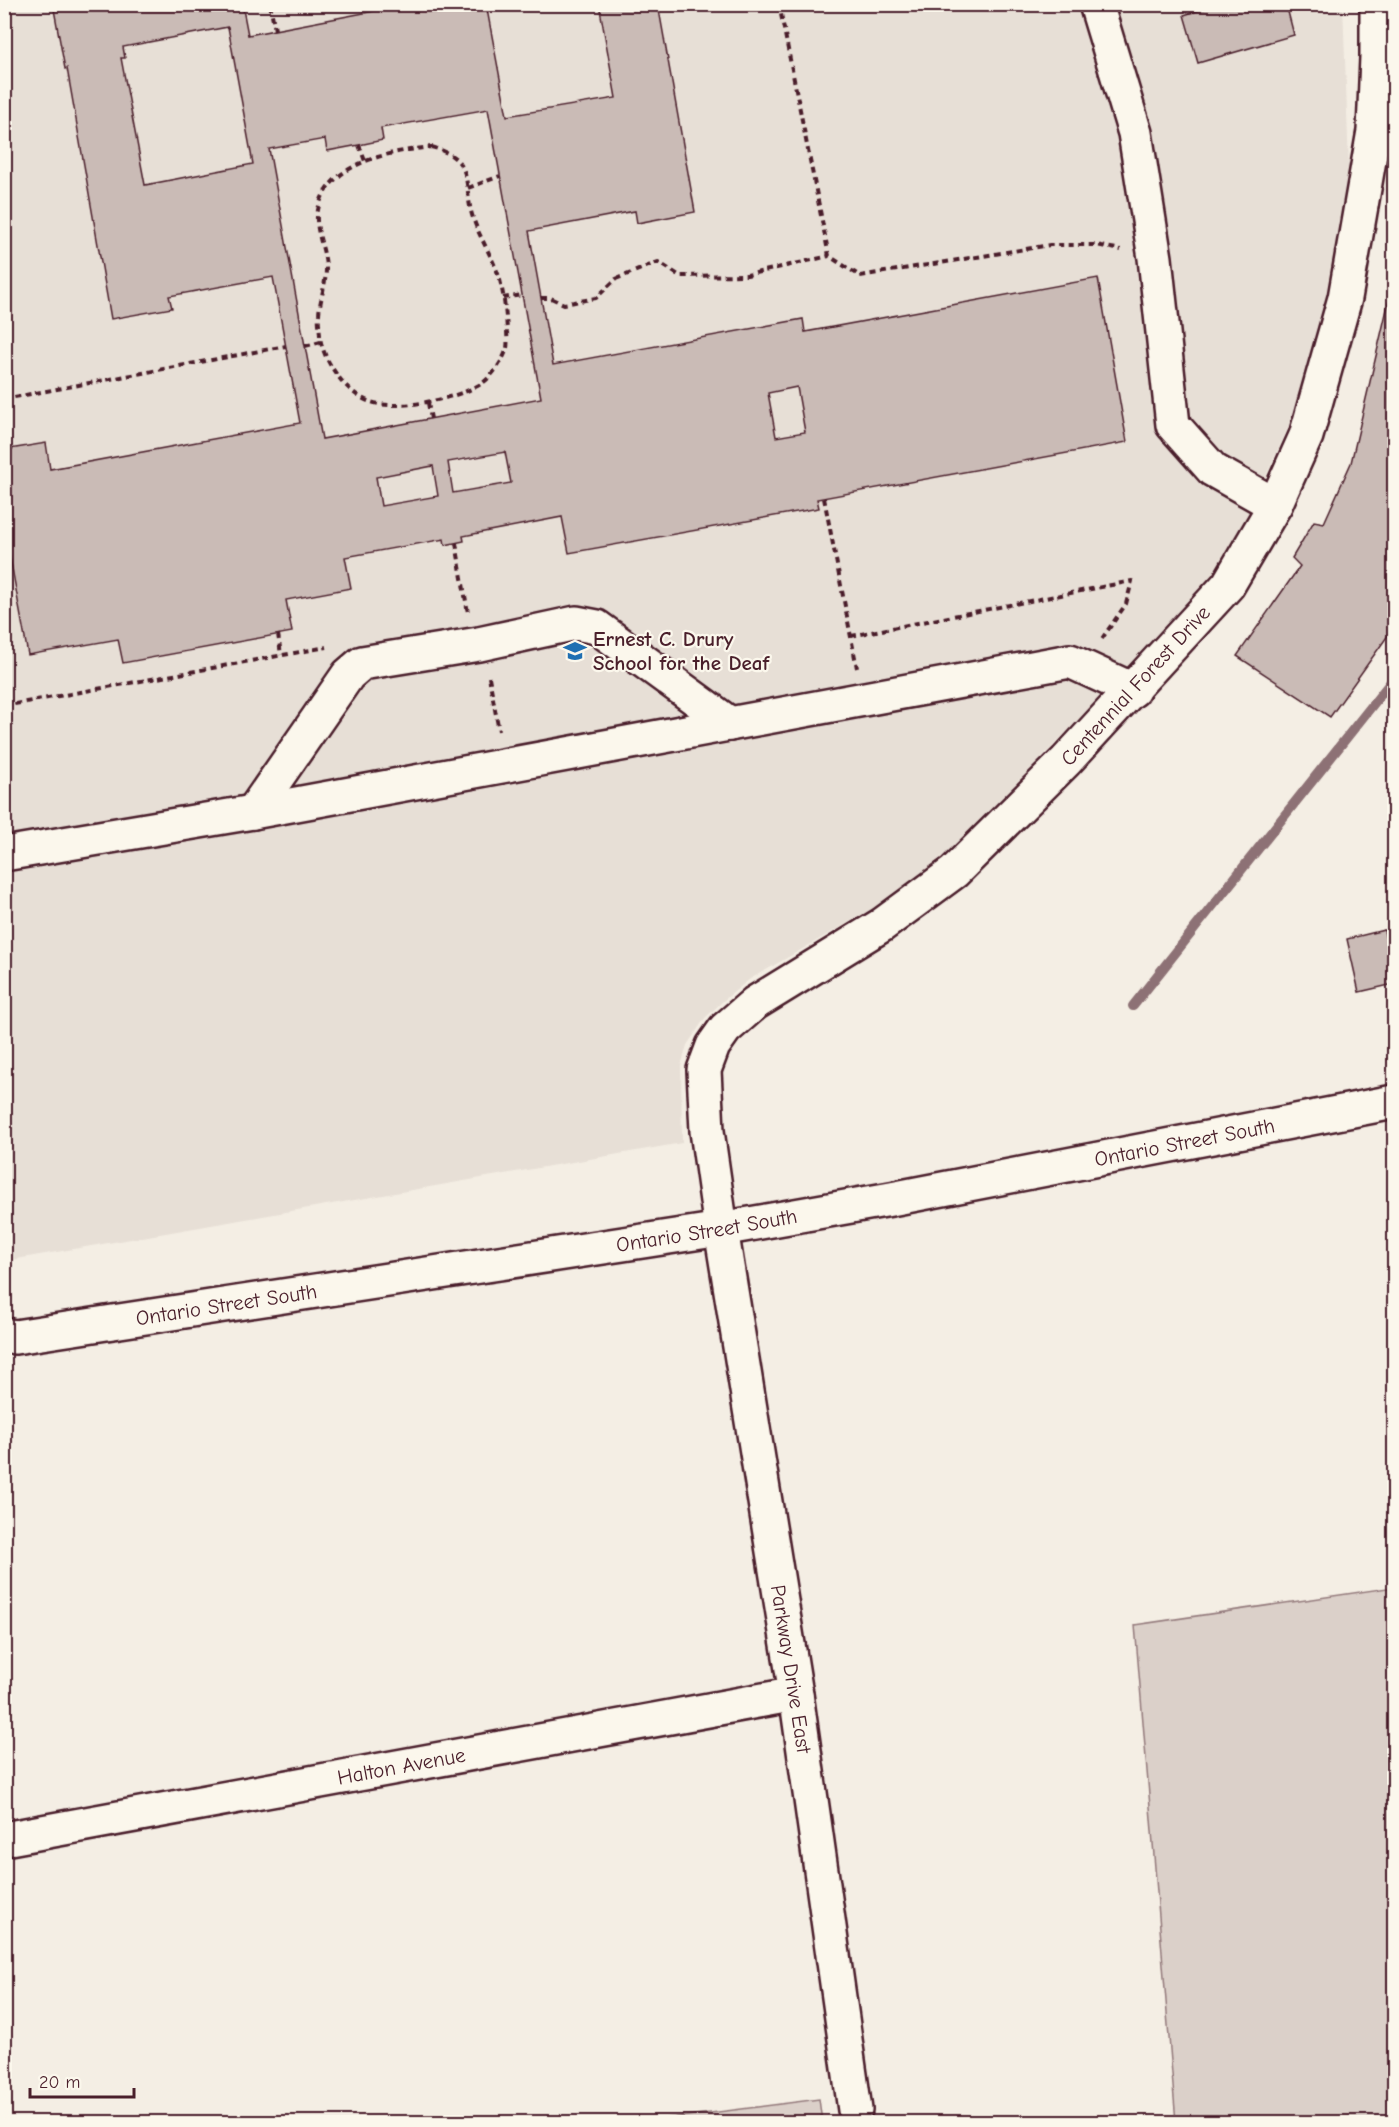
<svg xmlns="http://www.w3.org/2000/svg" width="1399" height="2127" font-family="'Comic Neue',sans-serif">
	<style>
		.built { fill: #e7dfd6 }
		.green { fill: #dbd0c9; stroke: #92787a; stroke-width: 1.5 }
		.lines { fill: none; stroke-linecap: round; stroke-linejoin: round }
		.stream { stroke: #8d7174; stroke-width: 10 }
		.building { fill: #cabbb6; stroke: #4a1f2b; stroke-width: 1.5; fill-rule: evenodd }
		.minor-casing { stroke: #4a1f2b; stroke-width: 38 }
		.major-casing { stroke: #4a1f2b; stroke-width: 38 }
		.path { stroke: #4a1f2b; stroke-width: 4; stroke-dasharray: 6 4.5; stroke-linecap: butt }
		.minor { stroke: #fbf7ec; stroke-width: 33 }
		.major { stroke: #fbf7ec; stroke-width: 33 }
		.labels { text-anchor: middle; stroke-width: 4.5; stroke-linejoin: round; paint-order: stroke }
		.poi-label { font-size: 21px; font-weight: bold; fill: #4a1f2b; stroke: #fbf7ec; text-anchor: start }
		.street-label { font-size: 21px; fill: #4a1f2b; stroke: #fbf7ec }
	</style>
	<rect width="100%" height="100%" fill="#f4eee4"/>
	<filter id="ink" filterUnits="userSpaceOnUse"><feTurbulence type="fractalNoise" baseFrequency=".0167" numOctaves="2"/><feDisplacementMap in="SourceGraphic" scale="12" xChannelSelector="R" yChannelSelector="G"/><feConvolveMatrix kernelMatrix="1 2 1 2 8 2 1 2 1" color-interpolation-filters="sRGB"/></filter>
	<g filter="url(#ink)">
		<path class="built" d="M 5,5 L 1343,5 L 1350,194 L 1333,286 L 1292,419 L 1234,546 L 1203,592 L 957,844 L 891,898 L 750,979 L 724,1000 L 705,1018 L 687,1045 L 681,1066 L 682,1143 L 5,1261 Z"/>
		<g class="green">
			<path d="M 1394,1587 L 1394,2122 L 1176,2122 L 1135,1625 Z"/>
			<path d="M 819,2099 L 822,2122 L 640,2122 Z"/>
		</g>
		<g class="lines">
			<path class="stream" d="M 1133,1006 L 1394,678"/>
		</g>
		<g class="building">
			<path d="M 53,4 L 242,4 L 248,35 L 411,4 L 486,4 L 507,116 L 616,98 L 599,4 L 658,4 L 695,212 L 637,223 L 635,211 L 529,231 L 553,365 L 803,319 L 805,332 L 1098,278 L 1127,442 L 817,499 L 819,508 L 569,553 L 562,517 L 463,536 L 464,541 L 445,545 L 444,539 L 345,557 L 351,588 L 286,600 L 292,632 L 123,663 L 118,639 L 28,655 L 4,525 L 4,450 L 46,443 L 50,469 L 300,423 L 273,277 L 169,296 L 172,308 L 111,319 L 67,68 L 65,69 ZM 228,27 L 253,164 L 145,185 L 121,58 L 125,58 L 123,47 ZM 488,109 L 541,398 L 322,439 L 269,149 L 325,139 L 327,151 L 359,145 L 383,140 L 381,128 ZM 797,387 L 805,432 L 776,437 L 768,393 ZM 505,452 L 511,483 L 453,493 L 448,462 ZM 433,466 L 438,496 L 381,506 L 376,477 Z"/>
			<path d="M 1220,4 L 1286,4 L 1294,35 L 1198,63 L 1184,15 Z"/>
			<path d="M 1394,279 L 1394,627 L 1330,717 L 1237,656 L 1300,566 L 1292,558 L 1314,521 L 1324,523 L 1351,463 Z"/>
			<path d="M 1384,930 L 1394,976 L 1394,984 L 1359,992 L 1347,939 Z"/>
		</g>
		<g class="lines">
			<g class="minor-casing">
				<g id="minor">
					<path d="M 1096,4 L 1135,133 L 1155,258 L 1173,425 L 1213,470 L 1275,505"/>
					<path d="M 253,812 L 348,675 L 362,663 L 479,644 L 576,623 L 597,627 L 730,724"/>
					<path d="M 4,854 L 253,812 L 1070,661 L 1133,690"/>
					<path id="s1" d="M 4,1839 L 796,1694"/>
					<path id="s2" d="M 855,2110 L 796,1694 L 721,1229 L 707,1131 L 704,1070 L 713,1046 L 725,1029 L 755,1003 L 882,925 L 954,872 L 1066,761 L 1228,585 L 1275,505 L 1306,436 L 1345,298 L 1374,131 L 1377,57 L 1377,4"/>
				</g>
			</g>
			<g class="major-casing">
				<g id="major">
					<path id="s3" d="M 4,1335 L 15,1337 L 721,1229 L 891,1199 L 1394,1102"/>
				</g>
			</g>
			<g class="path">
				<path d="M 270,4 L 275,30"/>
				<path d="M 779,4 L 829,256 L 860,276 L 1050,245 L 1097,245 L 1121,250"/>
				<path d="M 359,145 L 365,161"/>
				<path d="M 431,147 C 477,159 462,185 473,218 C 480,239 494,259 500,280 C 504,296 506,314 507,330 C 507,335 508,343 507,348 C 503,361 492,377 481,384 C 456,399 398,411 371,402 C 347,395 323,361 320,337 C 320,329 318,322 319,314 C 320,299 326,284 326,269 C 326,252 316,233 317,216 C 323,163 388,152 431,147 Z"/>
				<path d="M 468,188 L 500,176"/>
				<path d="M 503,298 L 522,295"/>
				<path d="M 541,298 L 551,298 L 564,304 L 596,298 L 616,279 L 658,262 L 680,276 L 747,275 L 829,256"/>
				<path d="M 305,346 L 321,342"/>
				<path d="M 4,399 L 286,346"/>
				<path d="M 428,403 L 431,419"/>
				<path d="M 824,498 L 857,668"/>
				<path d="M 456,543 L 468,613"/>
				<path d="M 278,634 L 281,655"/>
				<path d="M 851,636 L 1132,581 L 1126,604 L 1101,640"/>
				<path d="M 489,677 L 499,731"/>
				<path d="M 4,706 L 327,647"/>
			</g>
			<use href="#minor" class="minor"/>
			<use href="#major" class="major"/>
		</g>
	</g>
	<defs>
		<g id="school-bare" transform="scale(1.8)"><path d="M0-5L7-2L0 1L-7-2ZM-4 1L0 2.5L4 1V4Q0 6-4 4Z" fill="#1f6fb2" stroke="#fbf7ec" stroke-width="2.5" paint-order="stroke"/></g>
	</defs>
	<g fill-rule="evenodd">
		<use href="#school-bare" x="575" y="651"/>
	</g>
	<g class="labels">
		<g class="poi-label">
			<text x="593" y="646">Ernest C. Drury<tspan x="593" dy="24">School for the Deaf</tspan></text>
		</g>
		<g class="street-label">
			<text dy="7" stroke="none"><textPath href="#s2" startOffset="1636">Centennial Forest Drive</textPath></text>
			<text dy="7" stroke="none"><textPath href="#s3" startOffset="1197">Ontario Street South</textPath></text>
			<text dy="7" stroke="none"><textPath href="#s3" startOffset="711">Ontario Street South</textPath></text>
			<text dy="7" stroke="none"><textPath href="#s3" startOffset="225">Ontario Street South</textPath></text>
			<text transform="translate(791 1669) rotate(81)" y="7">Parkway Drive East</text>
			<text dy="7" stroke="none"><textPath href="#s1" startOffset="404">Halton Avenue</textPath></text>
		</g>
	</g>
	<rect width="1399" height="2127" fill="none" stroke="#fbf7ec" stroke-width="24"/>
	<rect x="12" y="12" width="1375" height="2103" fill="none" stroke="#4a1f2b" stroke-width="2" filter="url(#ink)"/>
	<path d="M30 2088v9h104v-9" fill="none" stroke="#4a1f2b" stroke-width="3"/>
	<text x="39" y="2088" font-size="18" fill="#4a1f2b" stroke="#fbf7ec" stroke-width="4.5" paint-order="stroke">20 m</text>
</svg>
